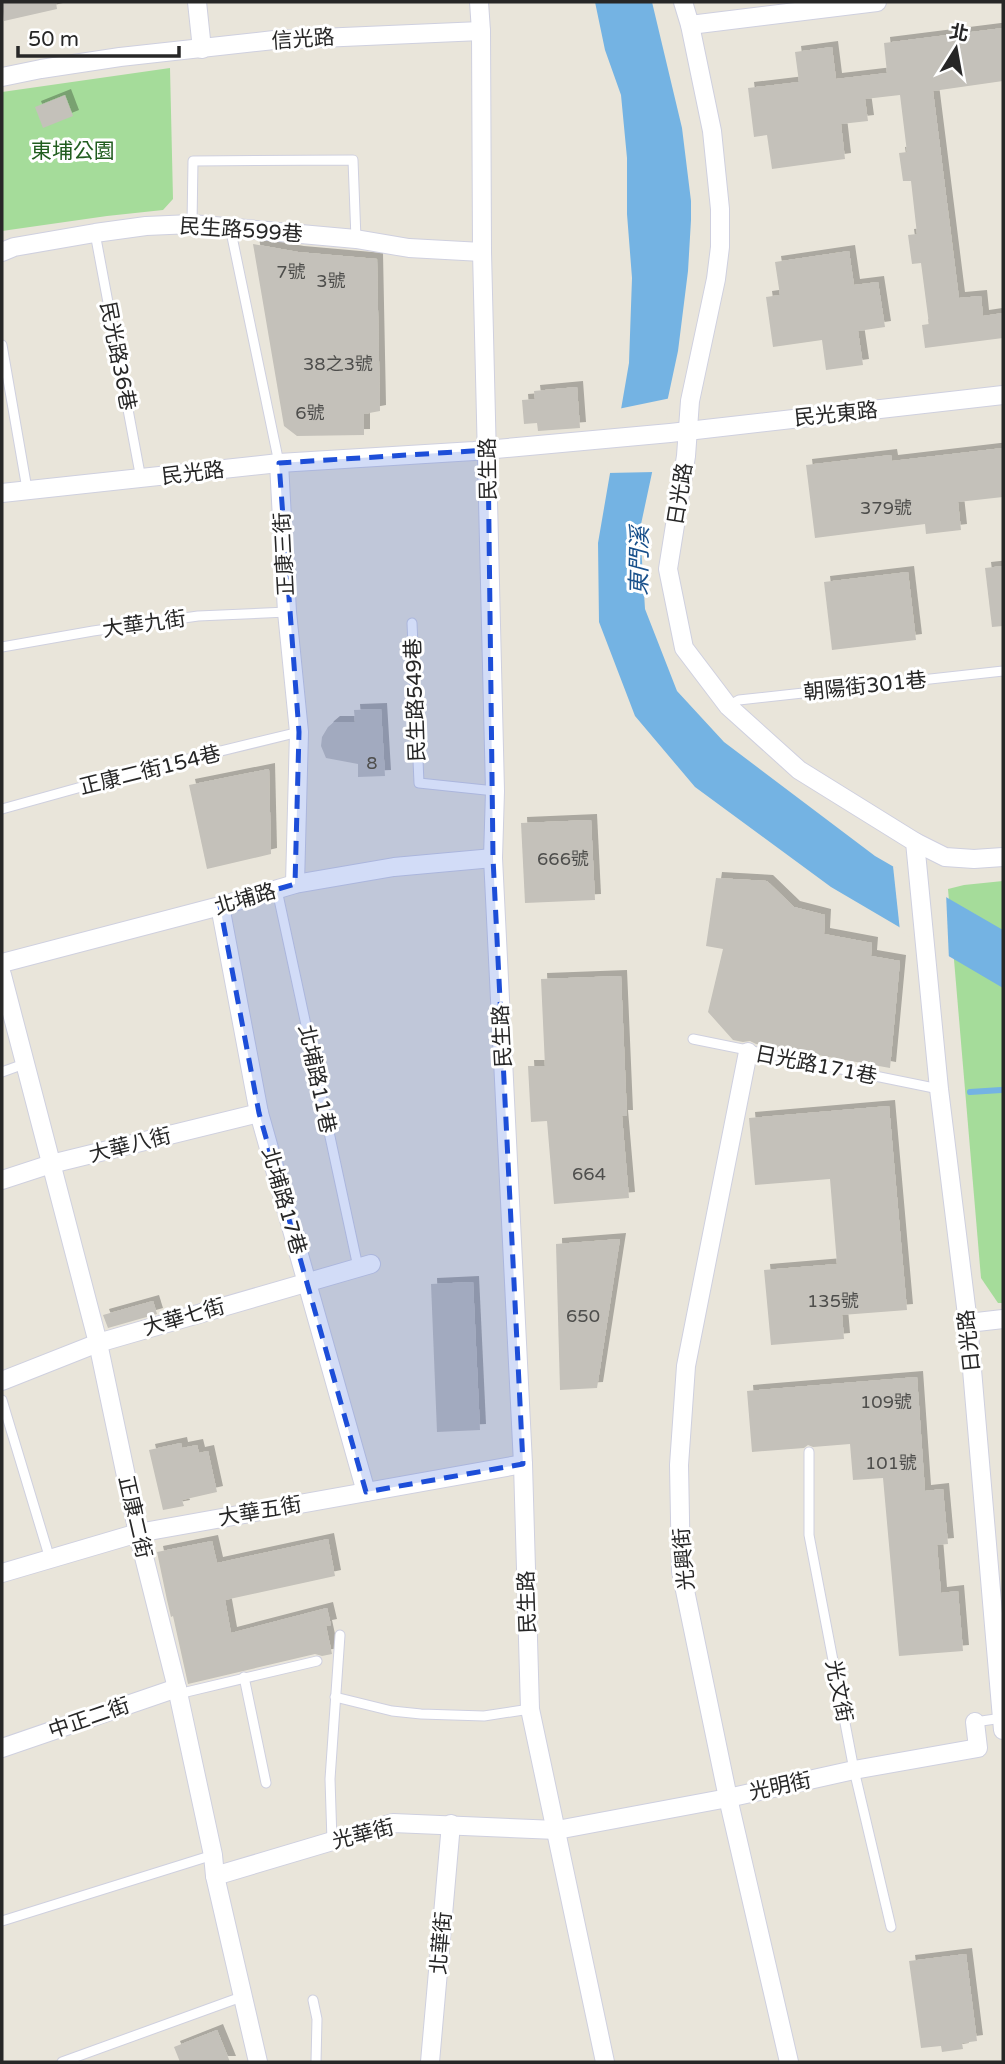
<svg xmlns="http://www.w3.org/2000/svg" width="1005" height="2064" font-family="'Varela Round','Noto Sans TC',sans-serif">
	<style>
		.green { fill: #a5dc9a }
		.water { fill: #74b3e3 }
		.pier { fill: #e9e5da }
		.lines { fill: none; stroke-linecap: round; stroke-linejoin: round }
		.stream { stroke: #74b3e3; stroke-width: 6 }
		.building { fill: #c4c1ba; filter: url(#shadow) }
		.lane-casing { stroke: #cfd0df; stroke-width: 11 }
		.street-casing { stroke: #cfd0df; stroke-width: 20 }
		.lane { stroke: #fff; stroke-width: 9 }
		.street { stroke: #fff; stroke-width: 18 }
		.marked { fill: #1d4ed8; fill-opacity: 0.2; stroke: #1d4ed8; stroke-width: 5; stroke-dasharray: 14 9; stroke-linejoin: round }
		.labels { text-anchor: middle; stroke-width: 6; stroke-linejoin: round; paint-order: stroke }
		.number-label { font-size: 18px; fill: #4e4e4c }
		.street-label { font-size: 21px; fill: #272727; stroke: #fff }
		.park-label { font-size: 21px; fill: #215d1f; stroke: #fff }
		.water-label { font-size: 23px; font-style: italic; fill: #18508b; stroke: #fff }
	</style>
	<defs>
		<filter id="shadow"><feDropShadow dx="6" dy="-6" stdDeviation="0" flood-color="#0004"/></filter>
	</defs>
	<rect width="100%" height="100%" fill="#e9e5da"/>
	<g class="green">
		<path d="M 170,68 L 173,199 L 163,210 L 107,216 L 2,231 L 2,92 Z"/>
		<path d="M 1003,881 L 1003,1303 L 998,1303 L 981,1278 L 948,889 L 964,885 Z"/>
	</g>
	<path class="water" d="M 595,2 L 652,2 L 682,128 L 691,201 L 691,220 L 688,271 L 678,351 L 640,529 L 645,609 L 677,691 L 724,742 L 875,856 L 1003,930 L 1003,988 L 831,887 L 695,787 L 635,716 L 599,622 L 598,543 L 629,363 L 632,278 L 627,214 L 627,158 L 621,95 L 605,50 Z"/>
	<g class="pier">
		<path d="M 671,398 L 655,472 L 607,473 L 618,409 Z"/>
		<path d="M 893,866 L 946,893 L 949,960 L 900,931 Z"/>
	</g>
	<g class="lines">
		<path class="stream" d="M 970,1092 L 1001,1090"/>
	</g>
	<g class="building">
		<path d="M 2,2 L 56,2 L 57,9 L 4,21 Z"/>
		<path d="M 1003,28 L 1003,81 L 933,91 L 959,298 L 981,296 L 983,316 L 1003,313 L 1003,338 L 925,348 L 922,325 L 929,324 L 921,263 L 912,264 L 908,235 L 917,234 L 911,181 L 903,181 L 899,153 L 907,152 L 900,95 L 865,99 L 868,121 L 841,124 L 845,159 L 772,169 L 767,135 L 754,137 L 748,88 L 799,82 L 795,52 L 832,47 L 836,79 L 887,73 L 884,43 Z"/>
		<path d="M 65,95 L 73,116 L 43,128 L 35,107 Z"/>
		<path d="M 253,244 L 298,252 L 377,259 L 380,411 L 364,414 L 364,435 L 297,436 L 284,426 Z"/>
		<path d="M 849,251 L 854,285 L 878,282 L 885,327 L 858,331 L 863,365 L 826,370 L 822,340 L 773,347 L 766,297 L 780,295 L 775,262 Z"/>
		<path d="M 577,387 L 580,428 L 538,431 L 537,423 L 524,424 L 522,400 L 535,399 L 534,391 Z"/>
		<path d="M 1003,448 L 1003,497 L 958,502 L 961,530 L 926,534 L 925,524 L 815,538 L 806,465 L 891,455 L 892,461 Z"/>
		<path d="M 1003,566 L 1003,626 L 992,627 L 985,568 Z"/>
		<path d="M 908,572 L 916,640 L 832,650 L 824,582 Z"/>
		<path d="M 381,709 L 385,776 L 358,777 L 358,764 L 326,758 L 321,746 L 322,737 L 328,727 L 334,722 L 355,722 L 354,710 Z"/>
		<path d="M 269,769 L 271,854 L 207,869 L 189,785 Z"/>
		<path d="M 591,820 L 595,900 L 525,903 L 521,823 Z"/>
		<path d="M 716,878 L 767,881 L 794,907 L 825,915 L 824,934 L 872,943 L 871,956 L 900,961 L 890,1068 L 756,1044 L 750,1041 L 743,1042 L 733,1040 L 708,1012 L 723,949 L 706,946 Z"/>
		<path d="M 621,976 L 627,1116 L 622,1116 L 629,1198 L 554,1204 L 547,1121 L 531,1122 L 528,1066 L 545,1066 L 541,979 Z"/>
		<path d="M 889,1106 L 907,1310 L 842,1315 L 844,1339 L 771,1345 L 764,1270 L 837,1264 L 830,1179 L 755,1185 L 749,1118 Z"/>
		<path d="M 620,1239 L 597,1388 L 560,1390 L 556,1244 Z"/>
		<path d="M 473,1282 L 480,1430 L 437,1432 L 431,1284 Z"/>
		<path d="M 153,1301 L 157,1314 L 108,1328 L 103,1315 Z"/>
		<path d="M 917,1377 L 925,1491 L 943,1489 L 948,1544 L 937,1545 L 941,1593 L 958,1591 L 963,1651 L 899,1656 L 883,1478 L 853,1480 L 850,1444 L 813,1447 L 808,1445 L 804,1448 L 752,1452 L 747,1391 Z"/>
		<path d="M 181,1443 L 182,1448 L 197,1445 L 199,1453 L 208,1451 L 217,1492 L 182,1500 L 184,1506 L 163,1510 L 149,1450 Z"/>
		<path d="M 328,1539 L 335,1576 L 225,1600 L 231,1633 L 327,1608 L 331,1625 L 326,1626 L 332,1654 L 322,1656 L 315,1654 L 188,1684 L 173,1616 L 171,1617 L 167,1600 L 157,1552 L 212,1541 L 217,1563 Z"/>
		<path d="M 966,1954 L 977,2041 L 962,2043 L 963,2049 L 942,2052 L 941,2046 L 921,2048 L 909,1961 Z"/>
		<path d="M 217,2030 L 230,2062 L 180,2062 L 174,2047 Z"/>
	</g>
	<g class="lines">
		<g class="lane-casing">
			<g id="lane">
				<path d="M 192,224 L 193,161 L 353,160 L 356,239"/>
				<path d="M 230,227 L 279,463"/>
				<path d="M 95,233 L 141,479"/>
				<path d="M 2,345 L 27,489"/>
				<path d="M 412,623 L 419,783 L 495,791"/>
				<path d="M 2,647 L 93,631 L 198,616 L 287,612"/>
				<path d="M 728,706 L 739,700 L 1003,671"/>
				<path d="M 2,809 L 139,771 L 299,732"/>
				<path d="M 277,890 L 358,1267"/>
				<path d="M 693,1039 L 939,1089"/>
				<path d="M 2,1072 L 24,1064"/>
				<path d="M 2,1400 L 50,1559"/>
				<path d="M 809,1452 L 809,1535 L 854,1770 L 891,1927"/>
				<path d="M 244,1677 L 266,1783"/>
				<path d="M 178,1694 L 317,1661"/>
				<path d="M 335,1697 L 392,1711 L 421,1714 L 484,1716 L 530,1709"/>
				<path d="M 975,1722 L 1002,1718"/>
				<path d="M 332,1841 L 330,1779 L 340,1635"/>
				<path d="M 2,1921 L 213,1855"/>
				<path d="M 313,2000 L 317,2019 L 316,2062"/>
				<path d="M 62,2062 L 244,1996"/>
			</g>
		</g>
		<g class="street-casing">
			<g id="street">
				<path d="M 197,2 L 202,49"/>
				<path d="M 479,2 L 481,31 L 482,252 L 495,791 L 493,858 L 523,1464 L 530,1709 L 605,2062"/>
				<path d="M 683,2 L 690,25 L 712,131 L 720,209 L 720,247 L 716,279 L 690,401 L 686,456 L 668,569 L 684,648 L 728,706 L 799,770 L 915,842 L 939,1089 L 968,1323 L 1003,1730"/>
				<path d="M 690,25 L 877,2"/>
				<path d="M 2,77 L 41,69 L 120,57 L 274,40 L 481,31"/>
				<path d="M 2,252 L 14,247 L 95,233 L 146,226 L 192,224 L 356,239 L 409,248 L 482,252"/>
				<path d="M 279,463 L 287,612 L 299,732 L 295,884"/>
				<path d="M 2,493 L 279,463 L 474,451 L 670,433 L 1003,395"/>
				<path d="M 915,842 L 945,857 L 974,859 L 1003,857"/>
				<path d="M 220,906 L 259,1113 L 366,1492"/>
				<path d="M 2,963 L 220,906 L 295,884 L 394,867 L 493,858"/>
				<path d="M 2,975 L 98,1343 L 138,1533 L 177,1688 L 213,1855 L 215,1876 L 258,2062"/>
				<path d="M 748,1052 L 686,1366 L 679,1465 L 681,1571 L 728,1798 L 789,2062"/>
				<path d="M 2,1180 L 51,1164 L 259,1113"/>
				<path d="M 968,1323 L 1003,1319"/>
				<path d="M 2,1381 L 98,1343 L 371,1264"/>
				<path d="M 2,1573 L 138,1533 L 523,1464"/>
				<path d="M 2,1748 L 177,1688"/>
				<path d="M 215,1876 L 393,1823 L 557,1830 L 728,1798 L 854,1770 L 978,1748 L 975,1722"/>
				<path d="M 430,2062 L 451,1824"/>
			</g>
		</g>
		<use href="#lane" class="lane"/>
		<use href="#street" class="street"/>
	</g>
	<path class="marked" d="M 488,450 L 493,858 L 523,1464 L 366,1492 L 259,1113 L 220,906 L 295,884 L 299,732 L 279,463 Z"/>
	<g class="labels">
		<g class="number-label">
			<text x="291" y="278">7號</text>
			<text x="331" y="287">3號</text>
			<text x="338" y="370">38之3號</text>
			<text x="310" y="419">6號</text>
			<text x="886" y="514">379號</text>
			<text x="372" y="769">8</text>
			<text x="563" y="865">666號</text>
			<text x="589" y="1180">664</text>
			<text x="833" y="1307">135號</text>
			<text x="583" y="1322">650</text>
			<text x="886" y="1408">109號</text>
			<text x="891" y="1469">101號</text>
		</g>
		<g class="street-label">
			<text transform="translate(303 39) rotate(-4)" y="7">信光路</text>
			<text transform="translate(241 230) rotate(4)" y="7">民生路599巷</text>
			<text transform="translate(118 356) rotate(79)" y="7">民光路36巷</text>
			<text transform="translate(836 414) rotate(-6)" y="7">民光東路</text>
			<text transform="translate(488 469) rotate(-91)" y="7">民生路</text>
			<text transform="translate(193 473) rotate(-7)" y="7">民光路</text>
			<text transform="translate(680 494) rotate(-81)" y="7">日光路</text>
			<text transform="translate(284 554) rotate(-93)" y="7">正康三街</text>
			<text transform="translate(144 624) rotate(-8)" y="7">大華九街</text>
			<text transform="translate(865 686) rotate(-6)" y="7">朝陽街301巷</text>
			<text transform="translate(415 700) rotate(-92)" y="7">民生路549巷</text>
			<text transform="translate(150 770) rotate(-14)" y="7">正康二街154巷</text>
			<text transform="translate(245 899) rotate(-16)" y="7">北埔路</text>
			<text transform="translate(502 1036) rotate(-93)" y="7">民生路</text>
			<text transform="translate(816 1065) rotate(11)" y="7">日光路171巷</text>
			<text transform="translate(317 1079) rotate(78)" y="7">北埔路11巷</text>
			<text transform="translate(130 1145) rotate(-14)" y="7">大華八街</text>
			<text transform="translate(284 1201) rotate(74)" y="7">北埔路17巷</text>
			<text transform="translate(184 1317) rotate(-16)" y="7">大華七街</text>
			<text transform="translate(969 1341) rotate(-96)" y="7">日光路</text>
			<text transform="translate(260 1511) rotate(-10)" y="7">大華五街</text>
			<text transform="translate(135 1517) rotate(77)" y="7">正康二街</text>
			<text transform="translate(684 1559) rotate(-95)" y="7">光興街</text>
			<text transform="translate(527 1602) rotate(-92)" y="7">民生路</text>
			<text transform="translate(839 1691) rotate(79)" y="7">光文街</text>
			<text transform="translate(89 1718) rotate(-19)" y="7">中正二街</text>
			<text transform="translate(780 1786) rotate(-12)" y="7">光明街</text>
			<text transform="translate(363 1834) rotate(-14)" y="7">光華街</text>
			<text transform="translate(441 1943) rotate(-85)" y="7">北華街</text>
		</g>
		<g class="park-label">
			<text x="73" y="158">東埔公園</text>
		</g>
		<g class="water-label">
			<text transform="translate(639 561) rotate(-89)" y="8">東門溪</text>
		</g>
	</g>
	<rect width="1005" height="2064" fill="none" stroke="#272727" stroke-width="7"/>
	<g transform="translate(956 49) rotate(11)" stroke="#ffffff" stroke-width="5" paint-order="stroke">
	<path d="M0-5L12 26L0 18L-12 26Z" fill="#272727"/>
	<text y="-10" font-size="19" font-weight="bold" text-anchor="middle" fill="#272727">北</text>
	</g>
	<path d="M18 46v10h161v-10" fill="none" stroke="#272727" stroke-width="3.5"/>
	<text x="28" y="46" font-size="21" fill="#272727" stroke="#ffffff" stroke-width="5" paint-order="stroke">50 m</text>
</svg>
